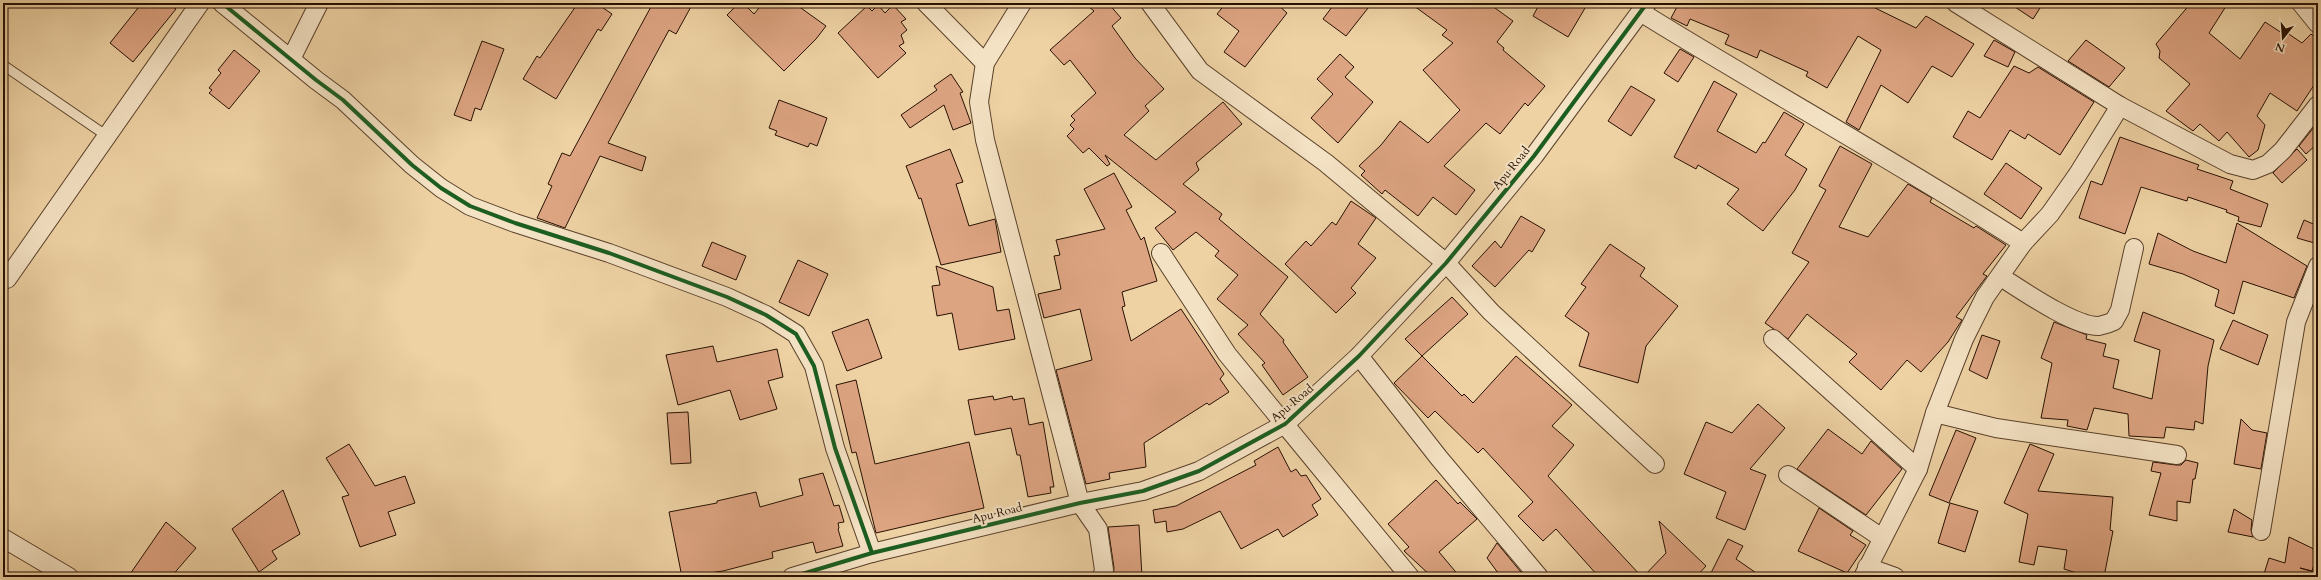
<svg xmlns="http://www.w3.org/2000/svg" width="2321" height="580" font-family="Cardo,serif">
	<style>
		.building { fill: #dda482; stroke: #271001 }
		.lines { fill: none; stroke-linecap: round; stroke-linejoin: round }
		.service-casing { stroke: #59402a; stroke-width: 11 }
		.minor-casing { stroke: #59402a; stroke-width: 20 }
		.service { stroke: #f4e2c4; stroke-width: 9 }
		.minor { stroke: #f4e2c4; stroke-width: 18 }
		.cycleway-casing { stroke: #f4e2c4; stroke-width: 6 }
		.cycleway { stroke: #1b5e20; stroke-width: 4 }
		.labels { text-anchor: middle; stroke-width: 4; stroke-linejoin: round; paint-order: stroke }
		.street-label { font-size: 12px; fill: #271001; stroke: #f4e2c4 }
	</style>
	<rect width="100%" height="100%" fill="#eed2a4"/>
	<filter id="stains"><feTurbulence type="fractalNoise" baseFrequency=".005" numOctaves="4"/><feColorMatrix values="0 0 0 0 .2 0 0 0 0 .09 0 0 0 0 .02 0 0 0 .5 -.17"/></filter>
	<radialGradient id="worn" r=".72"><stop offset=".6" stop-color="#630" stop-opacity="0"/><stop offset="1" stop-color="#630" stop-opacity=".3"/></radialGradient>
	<g class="building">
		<path d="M 142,3 L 168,3 L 176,9 L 133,62 L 110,43 Z"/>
		<path d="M 578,3 L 596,3 L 612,14 L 601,31 L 598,29 L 556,99 L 523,79 L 537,56 L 540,58 Z"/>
		<path d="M 653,3 L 693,3 L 676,34 L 669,30 L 608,143 L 646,157 L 642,171 L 600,156 L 565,228 L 537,218 L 552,186 L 548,184 L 562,153 L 570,156 Z"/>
		<path d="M 739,3 L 743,3 L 754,14 L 763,3 L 794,3 L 826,26 L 816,39 L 784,71 L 727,15 Z"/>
		<path d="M 1084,3 L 1108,3 L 1121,18 L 1112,26 L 1135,58 L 1164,89 L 1145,106 L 1149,111 L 1124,135 L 1156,160 L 1223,102 L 1242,124 L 1196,163 L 1199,170 L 1183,184 L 1222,214 L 1219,219 L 1288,277 L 1260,314 L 1284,340 L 1283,342 L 1308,377 L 1283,395 L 1262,365 L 1265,363 L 1238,334 L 1248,325 L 1217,299 L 1238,275 L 1215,256 L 1219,251 L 1196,232 L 1173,250 L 1155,228 L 1176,212 L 1105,155 L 1110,164 L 1107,166 L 1089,148 L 1083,153 L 1067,136 L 1074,129 L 1070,125 L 1075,120 L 1071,116 L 1096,93 L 1070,60 L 1064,65 L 1050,50 L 1094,11 Z"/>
		<path d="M 1226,3 L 1276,3 L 1287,13 L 1245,67 L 1224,52 L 1239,31 L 1217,14 Z"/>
		<path d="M 1335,3 L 1372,3 L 1346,36 L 1323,19 Z"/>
		<path d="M 1410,3 L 1488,3 L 1513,21 L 1497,42 L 1504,48 L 1503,50 L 1545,86 L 1528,106 L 1525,103 L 1500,134 L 1486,123 L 1444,166 L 1475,190 L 1456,215 L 1433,197 L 1418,216 L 1385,190 L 1382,194 L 1361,175 L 1365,171 L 1359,166 L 1381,145 L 1400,121 L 1428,143 L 1460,110 L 1423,70 L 1453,43 L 1442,35 L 1447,30 Z"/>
		<path d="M 1540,3 L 1588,3 L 1568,37 L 1533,16 Z"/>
		<path d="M 1679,3 L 1865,3 L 1916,28 L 1926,16 L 1974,44 L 1952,77 L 1932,66 L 1908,103 L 1881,85 L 1859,130 L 1846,122 L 1881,50 L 1858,36 L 1827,88 L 1806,76 L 1808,72 L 1760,50 L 1757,58 L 1725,44 L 1729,35 L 1690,19 L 1687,26 L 1671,18 Z"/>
		<path d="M 2009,3 L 2033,3 L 2040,8 L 2033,19 Z"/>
		<path d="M 2191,3 L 2228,3 L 2209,33 L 2240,59 L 2265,22 L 2282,33 L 2283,30 L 2302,43 L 2311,34 L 2318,40 L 2318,79 L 2297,111 L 2270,93 L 2257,116 L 2265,125 L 2258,150 L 2249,157 L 2227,132 L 2219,141 L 2200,124 L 2193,131 L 2166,111 L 2190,84 L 2159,58 L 2160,51 L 2156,44 Z"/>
		<path d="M 878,5 L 885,13 L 893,5 L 906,19 L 901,22 L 907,30 L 901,35 L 904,43 L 899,46 L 906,53 L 878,78 L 838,33 L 867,6 L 872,11 Z"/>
		<path d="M 1994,40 L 2015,52 L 2008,67 L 1984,56 Z"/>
		<path d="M 2086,40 L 2125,68 L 2109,87 L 2068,61 Z"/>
		<path d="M 482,41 L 504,49 L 481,110 L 475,108 L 471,121 L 454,115 Z"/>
		<path d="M 1680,49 L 1694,57 L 1678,82 L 1664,73 Z"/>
		<path d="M 234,50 L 260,71 L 229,109 L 209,93 L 212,90 L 209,88 L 221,73 L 218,70 Z"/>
		<path d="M 1340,54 L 1354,67 L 1345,77 L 1373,102 L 1338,143 L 1311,118 L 1333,94 L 1317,79 Z"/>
		<path d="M 2014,66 L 2029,73 L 2038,67 L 2094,102 L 2060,155 L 2028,134 L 2025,139 L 2010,130 L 1992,160 L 1953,137 L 1968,111 L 1980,118 Z"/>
		<path d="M 951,74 L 963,92 L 960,93 L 971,123 L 953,130 L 944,105 L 910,128 L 901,115 L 937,90 L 934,86 Z"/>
		<path d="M 1714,81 L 1737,94 L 1717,131 L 1756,153 L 1763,142 L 1765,143 L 1784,112 L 1804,124 L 1785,155 L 1807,169 L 1795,190 L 1763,231 L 1727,204 L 1739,189 L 1698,165 L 1696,169 L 1674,157 Z"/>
		<path d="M 1631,86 L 1655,100 L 1631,136 L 1608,121 Z"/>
		<path d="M 779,100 L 827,118 L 817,146 L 810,143 L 808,147 L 775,135 L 777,131 L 769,128 Z"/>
		<path d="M 2318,122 L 2318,143 L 2306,154 L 2299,146 Z"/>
		<path d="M 2120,137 L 2199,165 L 2197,169 L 2233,181 L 2230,189 L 2268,204 L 2261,227 L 2238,221 L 2239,217 L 2226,212 L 2227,210 L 2188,197 L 2187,201 L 2141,187 L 2125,234 L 2079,218 L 2091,181 L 2102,185 Z"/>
		<path d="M 1840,146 L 1872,164 L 1839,227 L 1868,237 L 1908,184 L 1932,198 L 1930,202 L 1974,228 L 1976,226 L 2006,245 L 1983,274 L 1987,276 L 1956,317 L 1962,320 L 1948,342 L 1921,372 L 1907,360 L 1881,390 L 1849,362 L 1857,354 L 1807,314 L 1788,339 L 1765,323 L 1809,262 L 1792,253 L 1826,190 L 1819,186 Z"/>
		<path d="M 950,149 L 963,182 L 956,184 L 969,226 L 995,219 L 1001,252 L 941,265 L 921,198 L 919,199 L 906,166 Z"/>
		<path d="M 2297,149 L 2307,160 L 2282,183 L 2273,173 Z"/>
		<path d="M 2006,163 L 2042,188 L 2021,219 L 1984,194 Z"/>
		<path d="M 1114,173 L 1132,207 L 1126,210 L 1141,240 L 1144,237 L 1157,281 L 1122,292 L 1125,306 L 1122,307 L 1131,341 L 1181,309 L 1224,374 L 1220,379 L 1229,392 L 1209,405 L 1207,403 L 1144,443 L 1146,467 L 1109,473 L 1110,479 L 1086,484 L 1056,370 L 1092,360 L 1080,309 L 1044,318 L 1038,294 L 1061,289 L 1054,256 L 1060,255 L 1056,240 L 1105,229 L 1084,189 Z"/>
		<path d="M 1351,201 L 1376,218 L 1358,244 L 1376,258 L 1351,288 L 1356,293 L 1336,313 L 1285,264 L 1306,241 L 1311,246 L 1332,222 L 1336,225 Z"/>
		<path d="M 1521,216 L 1545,230 L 1532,252 L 1529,250 L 1495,287 L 1472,266 L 1495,241 L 1501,248 Z"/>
		<path d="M 2304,220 L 2318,226 L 2318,244 L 2297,238 Z"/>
		<path d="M 2237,223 L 2307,266 L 2294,298 L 2243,281 L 2234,314 L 2215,306 L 2219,290 L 2183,274 L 2149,264 L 2158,233 L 2193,251 L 2226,263 Z"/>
		<path d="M 712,242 L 746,256 L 736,280 L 702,266 Z"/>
		<path d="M 1610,244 L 1645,268 L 1640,276 L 1678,306 L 1646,346 L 1638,383 L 1579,366 L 1589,333 L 1565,316 L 1586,287 L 1581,284 Z"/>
		<path d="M 798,260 L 828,274 L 809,316 L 779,302 Z"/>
		<path d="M 936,266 L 993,287 L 997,311 L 1009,309 L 1015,339 L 959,350 L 952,313 L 937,316 L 932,286 L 940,285 Z"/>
		<path d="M 1452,297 L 1468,314 L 1422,356 L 1405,339 Z"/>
		<path d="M 2143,312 L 2214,340 L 2208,366 L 2203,424 L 2195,421 L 2194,430 L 2166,427 L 2164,438 L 2129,436 L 2128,414 L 2094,408 L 2087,430 L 2067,426 L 2068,420 L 2041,418 L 2052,363 L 2041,358 L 2054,322 L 2087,335 L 2086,339 L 2106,344 L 2103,356 L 2119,360 L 2113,388 L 2152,399 L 2160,350 L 2134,341 Z"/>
		<path d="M 868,319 L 882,358 L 847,371 L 832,332 Z"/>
		<path d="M 2233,320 L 2268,335 L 2258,365 L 2220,349 Z"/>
		<path d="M 1982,335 L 2000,341 L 1987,379 L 1969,370 Z"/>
		<path d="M 713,346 L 717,362 L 777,349 L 783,377 L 768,381 L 777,409 L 740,420 L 730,390 L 678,405 L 666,355 Z"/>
		<path d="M 1422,356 L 1462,396 L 1464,394 L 1473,403 L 1516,356 L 1572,405 L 1552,426 L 1574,445 L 1548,476 L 1642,577 L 1599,577 L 1556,529 L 1543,541 L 1518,516 L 1533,502 L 1483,448 L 1478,453 L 1435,411 L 1428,418 L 1394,383 Z"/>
		<path d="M 856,380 L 875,464 L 969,442 L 984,508 L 876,533 L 856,452 L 852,453 L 836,385 Z"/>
		<path d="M 993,396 L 994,400 L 1012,396 L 1013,400 L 1024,398 L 1029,425 L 1043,422 L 1054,487 L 1050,487 L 1051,493 L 1028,497 L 1020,455 L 1017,455 L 1011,428 L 975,435 L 968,400 Z"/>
		<path d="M 1758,404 L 1785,428 L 1750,469 L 1766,475 L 1745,530 L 1716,518 L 1726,492 L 1684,474 L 1706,422 L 1732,433 Z"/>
		<path d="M 688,412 L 691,463 L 671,464 L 667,413 Z"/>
		<path d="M 2241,419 L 2252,430 L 2267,433 L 2261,469 L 2234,464 Z"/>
		<path d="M 1828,429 L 1862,454 L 1871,441 L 1902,469 L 1866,515 L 1797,469 Z"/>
		<path d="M 1956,430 L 1976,438 L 1949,503 L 1929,495 Z"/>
		<path d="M 349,444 L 375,486 L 405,476 L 415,503 L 388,512 L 396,535 L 360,547 L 342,497 L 349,495 L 326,458 Z"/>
		<path d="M 2030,444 L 2054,454 L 2038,491 L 2113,497 L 2110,530 L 2113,531 L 2104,577 L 2079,577 L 2080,574 L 2064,569 L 2067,550 L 2038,546 L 2034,565 L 2019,562 L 2028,514 L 2004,503 Z"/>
		<path d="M 1278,447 L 1291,472 L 1296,469 L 1301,476 L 1306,475 L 1321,499 L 1312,505 L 1318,515 L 1283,537 L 1278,529 L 1241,549 L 1220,511 L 1183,529 L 1167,532 L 1166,521 L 1155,523 L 1153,510 L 1176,506 L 1256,465 L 1254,461 Z"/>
		<path d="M 2186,460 L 2198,463 L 2195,479 L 2193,479 L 2190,503 L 2177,501 L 2177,521 L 2149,515 L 2161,473 L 2151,471 L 2153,462 L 2176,465 L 2181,465 Z"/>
		<path d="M 823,473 L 834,506 L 839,505 L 844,522 L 838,523 L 839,528 L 838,529 L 843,546 L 816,553 L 813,542 L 772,552 L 773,558 L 723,571 L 682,577 L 669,512 L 717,503 L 717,501 L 756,492 L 760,507 L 803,495 L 799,479 Z"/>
		<path d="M 1436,480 L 1458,504 L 1460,502 L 1477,519 L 1439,552 L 1460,577 L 1432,577 L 1404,551 L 1409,547 L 1388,524 Z"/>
		<path d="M 283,490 L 300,534 L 272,551 L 277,559 L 259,572 L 232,529 Z"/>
		<path d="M 1950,503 L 1978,511 L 1965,552 L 1938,543 Z"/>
		<path d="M 1819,508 L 1853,531 L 1850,535 L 1866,545 L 1847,573 L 1798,551 Z"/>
		<path d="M 2234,509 L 2252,520 L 2251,530 L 2253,537 L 2228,532 Z"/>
		<path d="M 1659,521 L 1706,566 L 1696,577 L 1643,577 L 1666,553 Z"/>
		<path d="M 166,522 L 196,548 L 171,577 L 128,577 Z"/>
		<path d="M 1139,525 L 1142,577 L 1113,577 L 1114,568 L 1108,527 Z"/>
		<path d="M 2289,537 L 2318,551 L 2312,571 L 2300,568 L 2318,573 L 2318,577 L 2263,577 L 2269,558 L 2285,563 Z"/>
		<path d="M 1728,539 L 1743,546 L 1736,559 L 1762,577 L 1709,577 Z"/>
		<path d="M 1497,543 L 1525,577 L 1501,577 L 1487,558 Z"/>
	</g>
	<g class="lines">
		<g class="service-casing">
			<path id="service" d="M 3,65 L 107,136"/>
		</g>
		<g class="minor-casing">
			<g id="minor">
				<path d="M 222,3 L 316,80 L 343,100 L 412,165 L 441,188 L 470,206 L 515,223 L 609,253 L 727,297 L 766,315 L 796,334 L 814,366 L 835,448 L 872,553"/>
				<path d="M 926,3 L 985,63"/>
				<path d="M 1022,3 L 985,63 L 979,102 L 985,140 L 1080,503 L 1098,529 L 1104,570 L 1102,577"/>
				<path d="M 1150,3 L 1200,71 L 1326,163 L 1446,263 L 1491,312 L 1655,464"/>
				<path d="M 1956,3 L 2120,106 L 2230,164 L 2253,170 L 2268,164 L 2283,150 L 2318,105"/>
				<path d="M 2301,3 L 2318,24"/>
				<path d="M 1642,13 C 1768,91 1899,163 2023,243"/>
				<path d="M 291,59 L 319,3"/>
				<path d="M 1161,253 L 1227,354 L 1410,577"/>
				<path d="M 2001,277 C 2023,291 2075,327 2099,326 C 2104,325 2110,323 2114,321 L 2120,310 L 2134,248"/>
				<path d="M 7,279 L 200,3"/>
				<path d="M 1773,339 L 1918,469"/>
				<path d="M 1359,356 L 1439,458 L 1539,577"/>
				<path d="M 1935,413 L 1996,428 L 2177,455"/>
				<path d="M 1788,475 L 1882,538"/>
				<path d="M 2261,531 L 2296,322 L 2318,266"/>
				<path d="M 3,538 L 69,577"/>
				<path d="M 1867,567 L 1895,577"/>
				<path d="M 792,577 L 872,553 L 1080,503 L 1143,491 L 1199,471 L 1285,424 L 1359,356 L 1446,263 L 1534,156 L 1647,3"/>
				<path d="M 1863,577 L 1918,469 L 1935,413 L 1964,339 L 1985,297 L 2023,243 L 2050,214 L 2078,174 L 2120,106"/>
			</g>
		</g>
		<use href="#service" class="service"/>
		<use href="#minor" class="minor"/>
		<g class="cycleway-casing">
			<g id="cycleway">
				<path d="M 222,3 L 316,80 L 343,100 L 412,165 L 441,188 L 470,206 L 515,223 L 609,253 L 727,297 L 766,315 L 796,334 L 814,366 L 835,448 L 872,553"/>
				<path d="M 792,577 L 872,553 L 1080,503 L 1143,491 L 1199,471 L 1285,424 L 1359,356 L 1446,263 L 1534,156 L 1647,3"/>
			</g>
		</g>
		<use href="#cycleway" class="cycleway"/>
	</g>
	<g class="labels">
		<g class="street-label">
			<text transform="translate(1511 168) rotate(-51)" y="4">Apu Road</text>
			<text transform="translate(1292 403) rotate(-40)" y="4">Apu Road</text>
			<text transform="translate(997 513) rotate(-14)" y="4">Apu Road</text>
		</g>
	</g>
	<rect width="2321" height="580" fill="none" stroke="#eed2a4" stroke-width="16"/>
	<rect x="4" y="4" width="2313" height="572" fill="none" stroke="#271001" stroke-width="2"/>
	<rect x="8" y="8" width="2305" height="564" fill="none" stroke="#271001"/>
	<g transform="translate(2283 38) rotate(197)" stroke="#f4e2c4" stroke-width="3" paint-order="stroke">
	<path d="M0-3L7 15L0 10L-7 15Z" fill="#271001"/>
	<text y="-6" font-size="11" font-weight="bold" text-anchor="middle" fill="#271001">N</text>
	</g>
	<rect width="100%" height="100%" filter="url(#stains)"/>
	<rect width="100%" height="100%" fill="url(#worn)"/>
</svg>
